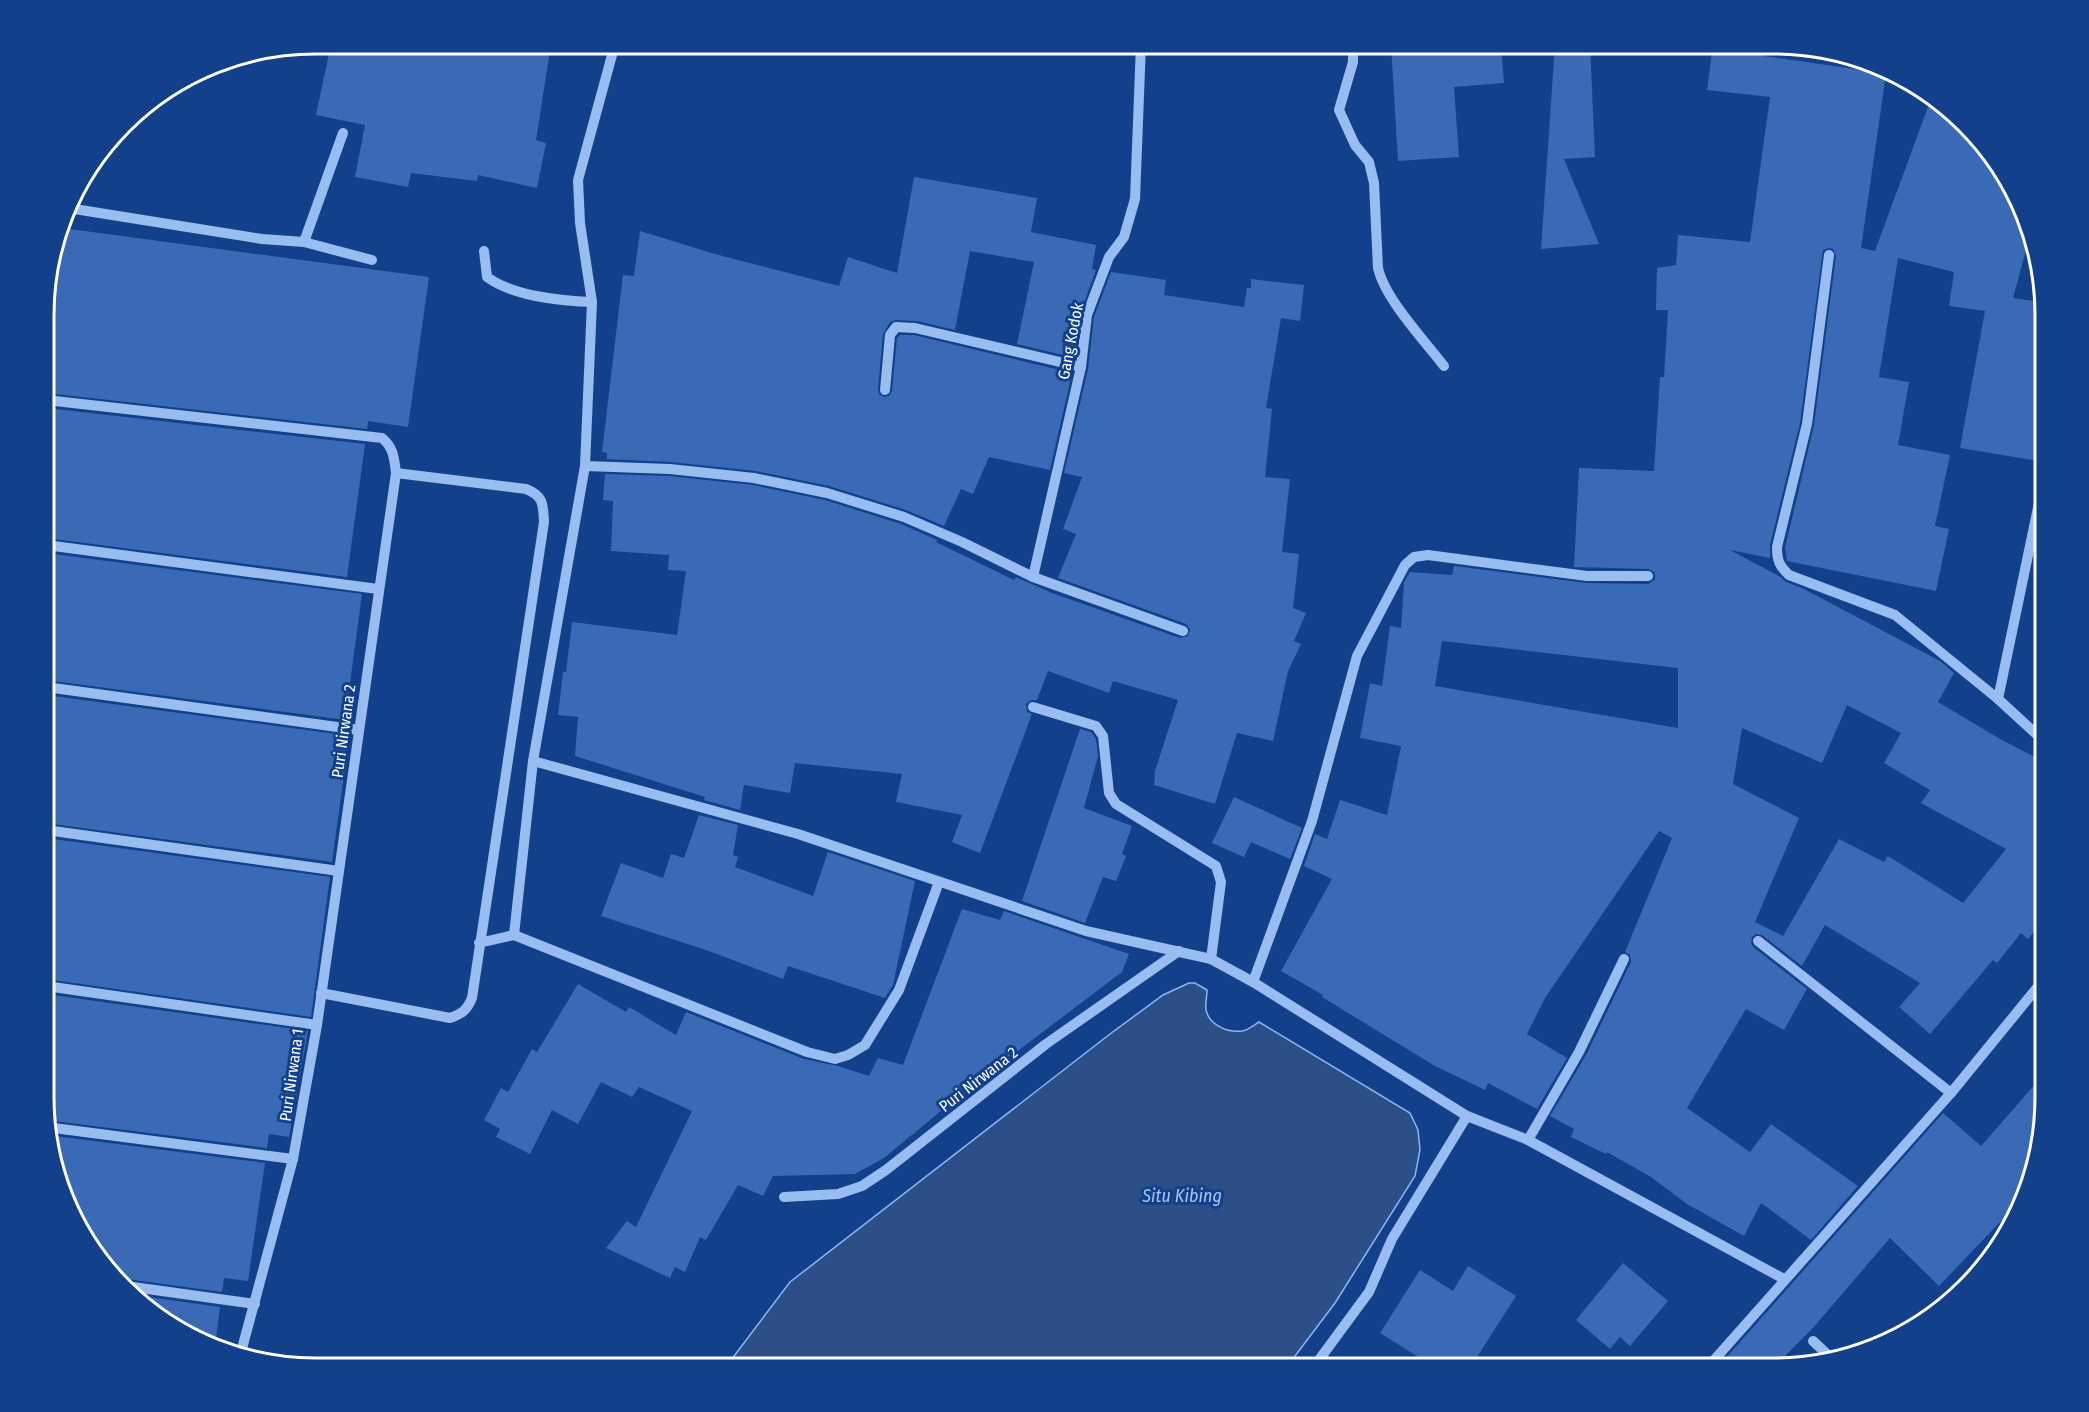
<svg xmlns="http://www.w3.org/2000/svg" width="2089" height="1412" font-family="'Fira Sans Condensed',sans-serif">
	<style>
		.water { fill: #2d4f87; stroke: #8bb6f4; stroke-width: 1.5 }
		.building { fill: #3a6ab5; fill-rule: evenodd }
		.lines { fill: none; stroke-linecap: round; stroke-linejoin: round }
		.minor { stroke: #99bcf1; stroke-width: 10 }
		.labels { text-anchor: middle; stroke-width: 6; stroke-linejoin: round; paint-order: stroke }
		.street-label { font-size: 16px; fill: #fff; stroke: #12408b }
		.water-label { font-size: 18px; font-style: italic; fill: #a5c6f8; stroke: #12408b }
		.rim { fill: none; stroke: #fff; stroke-width: 3 }
	</style>
	<rect width="100%" height="100%" fill="#12408b"/>
	<path class="water" d="M 1189,983 L 1195,983 L 1207,990 C 1207,996 1205,1004 1206,1010 C 1209,1025 1228,1033 1242,1031 C 1248,1030 1254,1025 1259,1022 L 1410,1113 L 1418,1130 L 1420,1150 L 1415,1176 L 1335,1303 L 1286,1368 L 725,1368 L 790,1282 L 1110,1034 L 1163,995 Z"/>
	<g class="building">
		<path d="M 331,44 L 551,44 L 536,140 L 546,143 L 537,188 L 478,175 L 477,181 L 411,173 L 408,187 L 355,177 L 365,125 L 316,115 Z"/>
		<path d="M 1391,44 L 1463,44 L 1463,49 L 1501,47 L 1504,83 L 1454,87 L 1459,157 L 1398,161 Z"/>
		<path d="M 1555,44 L 1590,44 L 1595,157 L 1564,159 L 1599,244 L 1541,249 Z"/>
		<path d="M 1713,44 L 1734,44 L 1765,48 L 1764,56 L 1855,69 L 1879,75 L 1886,74 L 1861,248 L 1875,251 L 1932,96 L 1939,99 L 2009,179 L 2028,243 L 2013,298 L 2045,303 L 2045,462 L 1960,448 L 1985,311 L 1949,306 L 1954,272 L 1898,258 L 1879,377 L 1909,382 L 1898,445 L 1950,455 L 1935,526 L 1949,529 L 1936,591 L 1787,561 L 1785,548 L 1814,425 L 1836,256 L 1833,249 L 1829,248 L 1823,250 L 1800,423 L 1770,545 L 1770,558 L 1730,550 L 1779,576 L 1786,582 L 1802,588 L 1940,661 L 1954,673 L 1938,702 L 2000,739 L 2045,762 L 2045,918 L 2028,939 L 2021,933 L 1997,963 L 1993,960 L 1930,1034 L 1899,1007 L 1920,983 L 1825,925 L 1802,966 L 1762,935 L 1756,934 L 1752,937 L 1751,943 L 1753,947 L 1807,989 L 1784,1030 L 1746,1009 L 1687,1108 L 1750,1152 L 1771,1124 L 1858,1186 L 1811,1240 L 1761,1203 L 1744,1236 L 1687,1204 L 1651,1177 L 1607,1152 L 1606,1154 L 1571,1137 L 1574,1129 L 1550,1116 L 1586,1055 L 1631,962 L 1630,955 L 1625,952 L 1672,838 L 1659,831 L 1545,998 L 1527,1034 L 1567,1058 L 1537,1109 L 1488,1083 L 1485,1090 L 1435,1066 L 1322,997 L 1323,995 L 1281,971 L 1332,879 L 1304,866 L 1315,834 L 1327,839 L 1340,800 L 1387,815 L 1401,746 L 1360,738 L 1370,683 L 1382,686 L 1390,626 L 1401,628 L 1404,582 L 1410,572 L 1452,575 L 1454,566 L 1586,583 L 1648,584 L 1655,579 L 1655,573 L 1649,569 L 1574,567 L 1579,468 L 1654,471 L 1660,377 L 1664,377 L 1668,310 L 1656,310 L 1657,268 L 1676,265 L 1678,235 L 1750,242 L 1770,97 L 1707,90 ZM 1442,641 L 1678,668 L 1678,728 L 1435,686 ZM 1847,705 L 1901,733 L 1884,763 L 1930,790 L 1921,803 L 2006,849 L 1963,903 L 1888,856 L 1884,862 L 1839,839 L 1783,936 L 1755,922 L 1799,818 L 1733,784 L 1742,728 L 1822,763 Z"/>
		<path d="M 914,177 L 1037,198 L 1031,232 L 1096,245 L 1092,269 L 1096,270 L 1080,314 L 1075,358 L 1017,344 L 1034,262 L 970,251 L 955,330 L 917,321 L 896,320 L 890,322 L 883,334 L 878,389 L 879,394 L 884,397 L 889,396 L 892,391 L 897,338 L 900,335 L 914,335 L 1072,373 L 1050,470 L 989,457 L 973,494 L 961,489 L 944,526 L 906,510 L 829,486 L 756,471 L 670,462 L 607,459 L 607,453 L 602,452 L 623,275 L 634,276 L 640,231 L 715,254 L 839,286 L 848,257 L 897,273 Z"/>
		<path d="M 62,228 L 429,277 L 408,427 L 368,421 L 367,429 L 46,393 L 46,280 Z"/>
		<path d="M 1111,272 L 1166,280 L 1164,295 L 1244,307 L 1247,288 L 1251,288 L 1251,279 L 1304,285 L 1300,321 L 1281,318 L 1266,408 L 1272,409 L 1265,477 L 1290,479 L 1282,552 L 1299,554 L 1293,608 L 1306,613 L 1294,641 L 1301,644 L 1288,671 L 1273,741 L 1237,733 L 1215,804 L 1154,785 L 1155,771 L 1178,700 L 1113,681 L 1109,693 L 1048,671 L 1037,700 L 1031,700 L 1026,704 L 1027,712 L 1032,714 L 980,853 L 952,842 L 962,815 L 896,802 L 902,774 L 795,763 L 790,793 L 744,785 L 740,810 L 704,800 L 705,797 L 575,756 L 578,717 L 558,715 L 563,672 L 566,672 L 572,622 L 677,635 L 686,571 L 668,570 L 669,555 L 611,551 L 613,501 L 603,500 L 605,474 L 669,476 L 753,485 L 825,500 L 901,524 L 937,540 L 936,542 L 1014,580 L 1016,577 L 1052,593 L 1180,638 L 1188,636 L 1190,629 L 1186,624 L 1058,578 L 1076,534 L 1063,529 L 1082,477 L 1064,473 L 1088,369 L 1094,317 Z"/>
		<path d="M 46,408 L 365,444 L 347,577 L 46,538 Z"/>
		<path d="M 46,553 L 362,594 L 345,720 L 46,680 Z"/>
		<path d="M 46,695 L 343,735 L 343,738 L 349,739 L 332,862 L 46,823 Z"/>
		<path d="M 1080,729 L 1091,732 L 1096,739 L 1098,756 L 1084,808 L 1132,826 L 1122,854 L 1126,856 L 1116,881 L 1103,877 L 1085,923 L 1022,901 Z"/>
		<path d="M 1234,797 L 1302,828 L 1290,859 L 1251,842 L 1244,857 L 1212,843 Z"/>
		<path d="M 699,815 L 738,825 L 733,855 L 738,857 L 735,867 L 813,896 L 828,852 L 915,881 L 893,985 L 885,998 L 788,966 L 783,979 L 706,950 L 601,916 L 621,863 L 663,878 L 671,854 L 684,858 Z"/>
		<path d="M 46,838 L 330,877 L 311,1017 L 46,979 Z"/>
		<path d="M 962,909 L 1000,920 L 1004,911 L 1129,954 L 1122,972 L 965,1091 L 884,1158 L 855,1174 L 773,1176 L 763,1196 L 738,1185 L 706,1240 L 700,1237 L 685,1272 L 675,1267 L 670,1278 L 606,1248 L 627,1221 L 636,1227 L 692,1111 L 639,1087 L 632,1097 L 601,1082 L 578,1124 L 552,1110 L 530,1154 L 496,1137 L 500,1129 L 484,1120 L 501,1088 L 508,1092 L 532,1049 L 537,1052 L 578,984 L 626,1012 L 629,1007 L 676,1035 L 686,1012 L 804,1059 L 838,1066 L 869,1076 L 878,1058 L 903,1065 Z"/>
		<path d="M 46,994 L 308,1031 L 289,1137 L 269,1134 L 267,1148 L 46,1120 Z"/>
		<path d="M 2045,1073 L 2045,1115 L 2031,1185 L 2024,1197 L 1939,1286 L 1890,1238 L 1812,1329 L 1773,1368 L 1717,1368 L 1943,1113 L 1981,1146 Z"/>
		<path d="M 47,1135 L 265,1163 L 248,1281 L 224,1278 L 222,1292 L 127,1279 L 122,1280 L 80,1233 Z"/>
		<path d="M 1623,1263 L 1668,1301 L 1630,1346 L 1620,1337 L 1610,1349 L 1576,1320 Z"/>
		<path d="M 1468,1266 L 1516,1296 L 1470,1368 L 1436,1368 L 1380,1333 L 1420,1270 L 1453,1291 Z"/>
		<path d="M 134,1295 L 220,1307 L 215,1347 L 150,1313 Z"/>
	</g>
	<g class="lines">
		<g class="minor">
			<path d="M 1353,44 L 1353,62 L 1339,110 L 1355,145 L 1369,162 L 1374,183 L 1378,268 C 1385,299 1424,340 1444,366"/>
			<path d="M 1789,44 L 1881,68"/>
			<path d="M 68,208 L 262,239 L 304,242 L 343,133"/>
			<path d="M 304,242 L 372,260"/>
			<path d="M 484,251 L 487,277 C 513,296 561,301 592,302"/>
			<path d="M 1829,255 L 1807,424 L 1777,547 C 1777,560 1779,566 1789,575 L 1895,615 L 1998,699 L 2045,742"/>
			<path d="M 885,390 L 890,335 L 896,327 L 915,328 L 1081,367"/>
			<path d="M 46,400 L 382,438 C 394,448 394,458 396,473 L 317,1025 L 293,1159 L 240,1356"/>
			<path d="M 585,466 L 670,469 L 754,478 L 827,493 L 904,517 L 962,542 L 1033,577 L 1183,631"/>
			<path d="M 46,545 L 378,589"/>
			<path d="M 1033,577 L 1081,367 L 1087,315 L 1109,257 L 1124,237 L 1135,199 L 1141,44"/>
			<path d="M 46,687 L 359,730"/>
			<path d="M 1998,699 L 2045,474"/>
			<path d="M 1033,707 L 1096,726 L 1103,736 L 1109,793 L 1116,804 L 1216,866 L 1221,882 L 1211,959"/>
			<path d="M 533,761 L 798,834 L 1086,931 L 1211,959 L 1253,982 L 1467,1116 L 1528,1140 L 1784,1279"/>
			<path d="M 46,830 L 339,871"/>
			<path d="M 514,935 L 807,1052 L 835,1059 L 848,1055 L 865,1045 L 899,990 L 939,882"/>
			<path d="M 1758,941 L 1951,1093"/>
			<path d="M 479,943 L 514,935 L 533,761 L 585,466 L 592,302 L 580,223 L 578,180 L 615,44"/>
			<path d="M 1253,982 L 1312,821 L 1357,656 L 1405,565 L 1414,557 L 1428,555 L 1587,576 L 1648,576"/>
			<path d="M 46,986 L 317,1025"/>
			<path d="M 321,993 L 450,1018 C 462,1014 467,1010 472,998 L 544,522 C 543,505 544,496 526,489 L 396,473"/>
			<path d="M 46,1127 L 293,1159"/>
			<path d="M 1528,1140 L 1579,1052 L 1624,959"/>
			<path d="M 784,1197 L 838,1194 L 862,1186 L 886,1170 L 1046,1044 L 1179,951"/>
			<path d="M 126,1286 L 255,1304"/>
			<path d="M 1813,1341 L 1829,1356"/>
			<path d="M 1313,1368 L 1369,1292 L 1392,1239 L 1467,1116"/>
			<path d="M 1707,1368 L 1951,1093 L 2045,978"/>
		</g>
	</g>
	<g class="labels">
		<g class="street-label">
			<text transform="translate(1070 341) rotate(-79)" y="6">Gang Kodok</text>
			<text transform="translate(343 731) rotate(-82)" y="6">Puri Nirwana 2</text>
			<text transform="translate(291 1075) rotate(-82)" y="6">Puri Nirwana 1</text>
			<text transform="translate(978 1079) rotate(-38)" y="6">Puri Nirwana 2</text>
		</g>
		<g class="water-label">
			<text x="1182" y="1202">Situ Kibing</text>
		</g>
	</g>
	<path d="M0 0H2089V1412H0ZM315 54H1774A261 261 0 0 1 2035 315V1097A261 261 0 0 1 1774 1358H315A261 261 0 0 1 54 1097V315A261 261 0 0 1 315 54Z" fill="#12408b" fill-rule="evenodd"/>
	<path class="rim" d="M315 54H1774A261 261 0 0 1 2035 315V1097A261 261 0 0 1 1774 1358H315A261 261 0 0 1 54 1097V315A261 261 0 0 1 315 54Z"/>
</svg>
